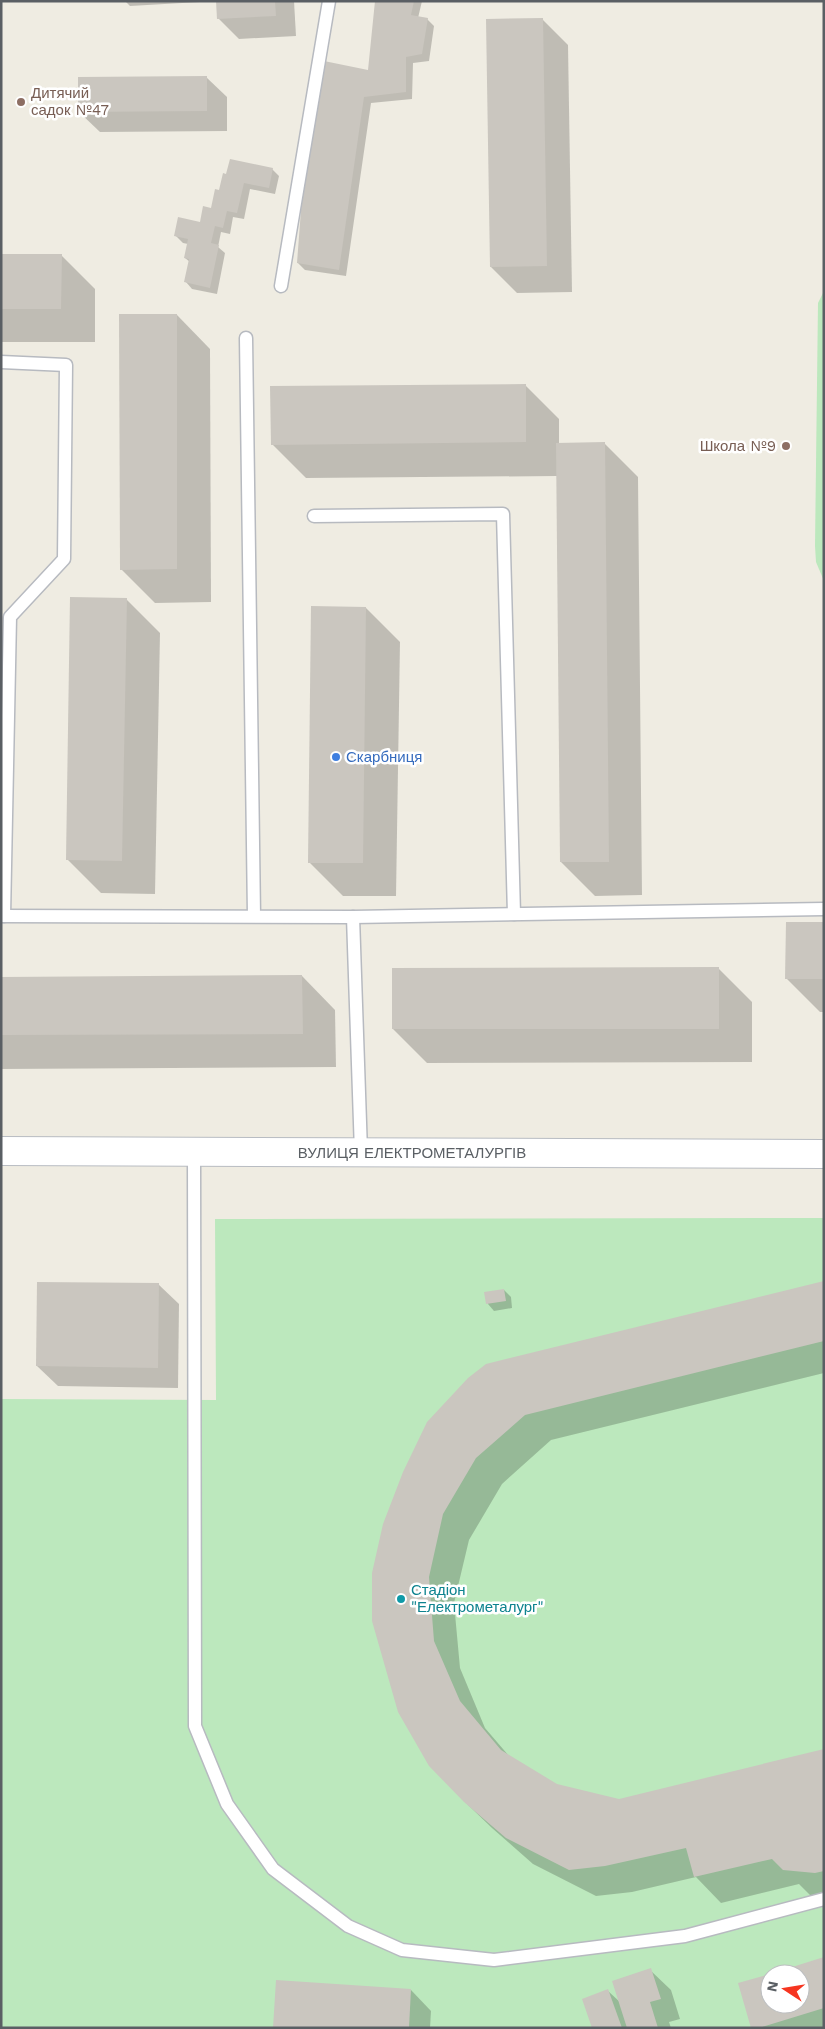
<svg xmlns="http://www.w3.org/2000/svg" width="825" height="2029" font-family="'Work Sans',sans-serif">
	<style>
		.green { fill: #bce8bd; fill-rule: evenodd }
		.shadow { fill: #0003 }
		.building { fill: #cac6bf }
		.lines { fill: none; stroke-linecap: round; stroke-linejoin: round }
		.lane-casing { stroke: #b7bac0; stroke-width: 15 }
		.secondary-casing { stroke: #b8bcc2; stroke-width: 30 }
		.lane { stroke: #fff; stroke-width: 12 }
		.secondary { stroke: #fff; stroke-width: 28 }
		.education-dot { fill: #8d6e63; stroke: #fff; stroke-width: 2 }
		.shop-dot { fill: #3f7fe0; stroke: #fff; stroke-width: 2 }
		.culture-dot { fill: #0f9aa8; stroke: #fff; stroke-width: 2 }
		.labels { text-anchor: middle; stroke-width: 5; stroke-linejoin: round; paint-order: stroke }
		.education-label { font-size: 15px; fill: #785e54; stroke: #fff; text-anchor: start }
		.shop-label { font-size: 15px; fill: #366cbe; stroke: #fff; text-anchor: start }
		.street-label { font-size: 15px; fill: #5a5f64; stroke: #fff }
		.culture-label { font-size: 15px; fill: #0d838f; stroke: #fff; text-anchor: start }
	</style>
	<rect width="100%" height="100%" fill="#efece2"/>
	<g class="green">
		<path d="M 824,291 L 824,581 L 816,562 L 815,546 L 818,303 Z"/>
		<path d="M 824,1218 L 824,2028 L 1,2028 L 1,1399 L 216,1400 L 215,1219 ZM 770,1974 L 800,1974 L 800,2004 L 770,2004 Z"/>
	</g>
	<g class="shadow">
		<path d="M 125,1 L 217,1 L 130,6 Z"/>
		<path d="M 217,1 L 294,1 L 296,36 L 239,39 L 218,18 Z"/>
		<path d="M 377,1 L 422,1 L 418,18 L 427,19 L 434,26 L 429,61 L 413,63 L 412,99 L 371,103 L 346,276 L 305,270 L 298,263 L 369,72 Z"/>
		<path d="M 542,19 L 568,45 L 572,292 L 517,293 L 491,267 Z"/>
		<path d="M 206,77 L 227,97 L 227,131 L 100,132 L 79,112 Z"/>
		<path d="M 272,169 L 279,176 L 275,194 L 250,189 L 244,219 L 233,217 L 230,234 L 221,232 L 218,247 L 225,253 L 217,294 L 192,289 L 186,282 L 190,262 L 185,258 L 188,244 L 183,243 L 176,236 L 201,224 L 212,209 L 220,192 Z"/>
		<path d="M 1,255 L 61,255 L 95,289 L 95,342 L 1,342 Z"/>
		<path d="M 177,315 L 210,349 L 211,602 L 155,603 L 121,569 Z"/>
		<path d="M 525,385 L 559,419 L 559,444 L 604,443 L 638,477 L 642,895 L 595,896 L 561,862 L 557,476 L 306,478 L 272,444 Z"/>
		<path d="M 126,599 L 160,633 L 155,894 L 101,893 L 67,859 Z"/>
		<path d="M 366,608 L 400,642 L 396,896 L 343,896 L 309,862 Z"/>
		<path d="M 824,923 L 824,1012 L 820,1012 L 786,978 Z"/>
		<path d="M 718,968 L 752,1002 L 752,1062 L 427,1063 L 393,1029 Z"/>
		<path d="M 302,976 L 335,1010 L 336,1067 L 1,1069 L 1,978 Z"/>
		<path d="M 824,1282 L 824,1373 L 551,1440 L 502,1484 L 469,1540 L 454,1603 L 460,1668 L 485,1728 L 509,1756 L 556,1785 L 619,1801 L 824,1750 L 824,1897 L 810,1895 L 799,1884 L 721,1903 L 696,1877 L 632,1892 L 596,1896 L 533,1864 L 492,1828 L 465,1802 L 399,1712 L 428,1423 Z"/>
		<path d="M 158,1284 L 179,1304 L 178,1388 L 58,1386 L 37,1366 Z"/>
		<path d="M 504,1290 L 511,1297 L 512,1308 L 494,1311 L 488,1304 L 486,1294 Z"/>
		<path d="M 824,1958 L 824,2028 L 752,2028 L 770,1975 L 770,2004 L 800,2004 L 800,1974 L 773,1974 Z"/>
		<path d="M 650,1970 L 671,1990 L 680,2019 L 669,2022 L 671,2028 L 593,2028 L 608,1991 L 621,2003 Z"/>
		<path d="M 411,1990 L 431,2011 L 430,2028 L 274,2028 Z"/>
	</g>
	<g class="building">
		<path d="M 216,1 L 275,1 L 276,16 L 217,19 Z"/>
		<path d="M 375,1 L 414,1 L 411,15 L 428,18 L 422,54 L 406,57 L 406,92 L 364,97 L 339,270 L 297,263 L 308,118 L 324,61 L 368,70 Z"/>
		<path d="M 543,18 L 547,266 L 490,267 L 486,19 Z"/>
		<path d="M 207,76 L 207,111 L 78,112 L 78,77 Z"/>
		<path d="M 230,159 L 273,168 L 269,188 L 244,183 L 237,213 L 227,211 L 223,228 L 215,226 L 211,243 L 219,245 L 210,288 L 184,282 L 189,259 L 184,258 L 188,239 L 174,236 L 178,217 L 200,222 L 203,206 L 211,208 L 215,189 L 219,190 L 223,173 L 226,174 Z"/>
		<path d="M 1,254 L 62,254 L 61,309 L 1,309 Z"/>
		<path d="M 119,314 L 177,314 L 177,569 L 120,570 Z"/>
		<path d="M 526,384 L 526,442 L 271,445 L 270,386 Z"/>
		<path d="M 605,442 L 609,862 L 560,862 L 556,443 Z"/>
		<path d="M 70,597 L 127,598 L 122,861 L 66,860 Z"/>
		<path d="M 311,606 L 366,607 L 363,863 L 308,863 Z"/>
		<path d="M 786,922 L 824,922 L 824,979 L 785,979 Z"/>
		<path d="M 719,967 L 719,1029 L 392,1029 L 392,968 Z"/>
		<path d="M 302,975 L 303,1034 L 1,1035 L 1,977 Z"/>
		<path d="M 824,1281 L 824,1341 L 525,1415 L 476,1458 L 443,1514 L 429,1577 L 434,1641 L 460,1701 L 501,1750 L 557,1784 L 619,1799 L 824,1749 L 824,1871 L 815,1873 L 783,1870 L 772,1859 L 694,1877 L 686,1848 L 605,1866 L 569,1870 L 506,1838 L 464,1802 L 429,1766 L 398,1712 L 372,1621 L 372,1573 L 383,1524 L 403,1472 L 427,1422 L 468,1378 L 486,1364 Z"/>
		<path d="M 37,1282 L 159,1283 L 158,1368 L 36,1366 Z"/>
		<path d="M 504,1289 L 506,1301 L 486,1304 L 484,1292 Z"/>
		<path d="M 824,1957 L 824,2008 L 759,2028 L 751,2028 L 738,1983 L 770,1974 L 770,2004 L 800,2004 L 800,1974 L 770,1974 Z"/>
		<path d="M 651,1968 L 661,1999 L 650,2002 L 658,2028 L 627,2028 L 612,1981 Z"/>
		<path d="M 276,1980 L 411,1989 L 409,2028 L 273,2028 Z"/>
		<path d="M 608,1989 L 622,2028 L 592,2028 L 582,1999 Z"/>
	</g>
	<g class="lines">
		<g class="lane-casing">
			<g id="lane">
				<path d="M 281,286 L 329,1"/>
				<path d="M 246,338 L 254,916"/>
				<path d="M 1,362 L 66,365 L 64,559 L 10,617 L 4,916"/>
				<path d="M 314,516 L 503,514 L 514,914"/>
				<path d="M 1,916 L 353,917 L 824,909"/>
				<path d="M 353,917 L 361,1152"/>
				<path d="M 194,1152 L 195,1726 L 227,1804 L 273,1869 L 348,1926 L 402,1950 L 494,1960 L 685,1936 L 824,1899"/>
			</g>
		</g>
		<g class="secondary-casing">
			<path id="secondary" d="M 1,1151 L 824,1154"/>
		</g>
		<use href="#lane" class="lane"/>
		<use href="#secondary" class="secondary"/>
	</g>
	<g class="education-dot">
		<circle cx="21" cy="102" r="5"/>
		<circle cx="786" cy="446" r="5"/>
	</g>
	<circle class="shop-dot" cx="336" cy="757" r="5"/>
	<circle class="culture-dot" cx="401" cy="1599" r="5"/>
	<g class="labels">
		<g class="education-label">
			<text x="31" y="98">Дитячий<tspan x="31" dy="17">садок №47</tspan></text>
			<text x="776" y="451" text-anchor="end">Школа №9</text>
		</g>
		<g class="shop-label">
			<text x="346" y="762">Скарбниця</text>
		</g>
		<g class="street-label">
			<text x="412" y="1158">ВУЛИЦЯ ЕЛЕКТРОМЕТАЛУРГІВ</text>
		</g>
		<g class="culture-label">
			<text x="411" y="1595">Стадіон<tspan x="411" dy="17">"Електрометалург"</tspan></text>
		</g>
	</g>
	<rect width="825" height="2029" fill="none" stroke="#5a5f64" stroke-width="5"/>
	<g transform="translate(785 1989) rotate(282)"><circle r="24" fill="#ffffff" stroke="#bdbfc1"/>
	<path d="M0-4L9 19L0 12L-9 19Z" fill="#f63520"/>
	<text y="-8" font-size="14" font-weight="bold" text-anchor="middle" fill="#5a5f64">N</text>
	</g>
</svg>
